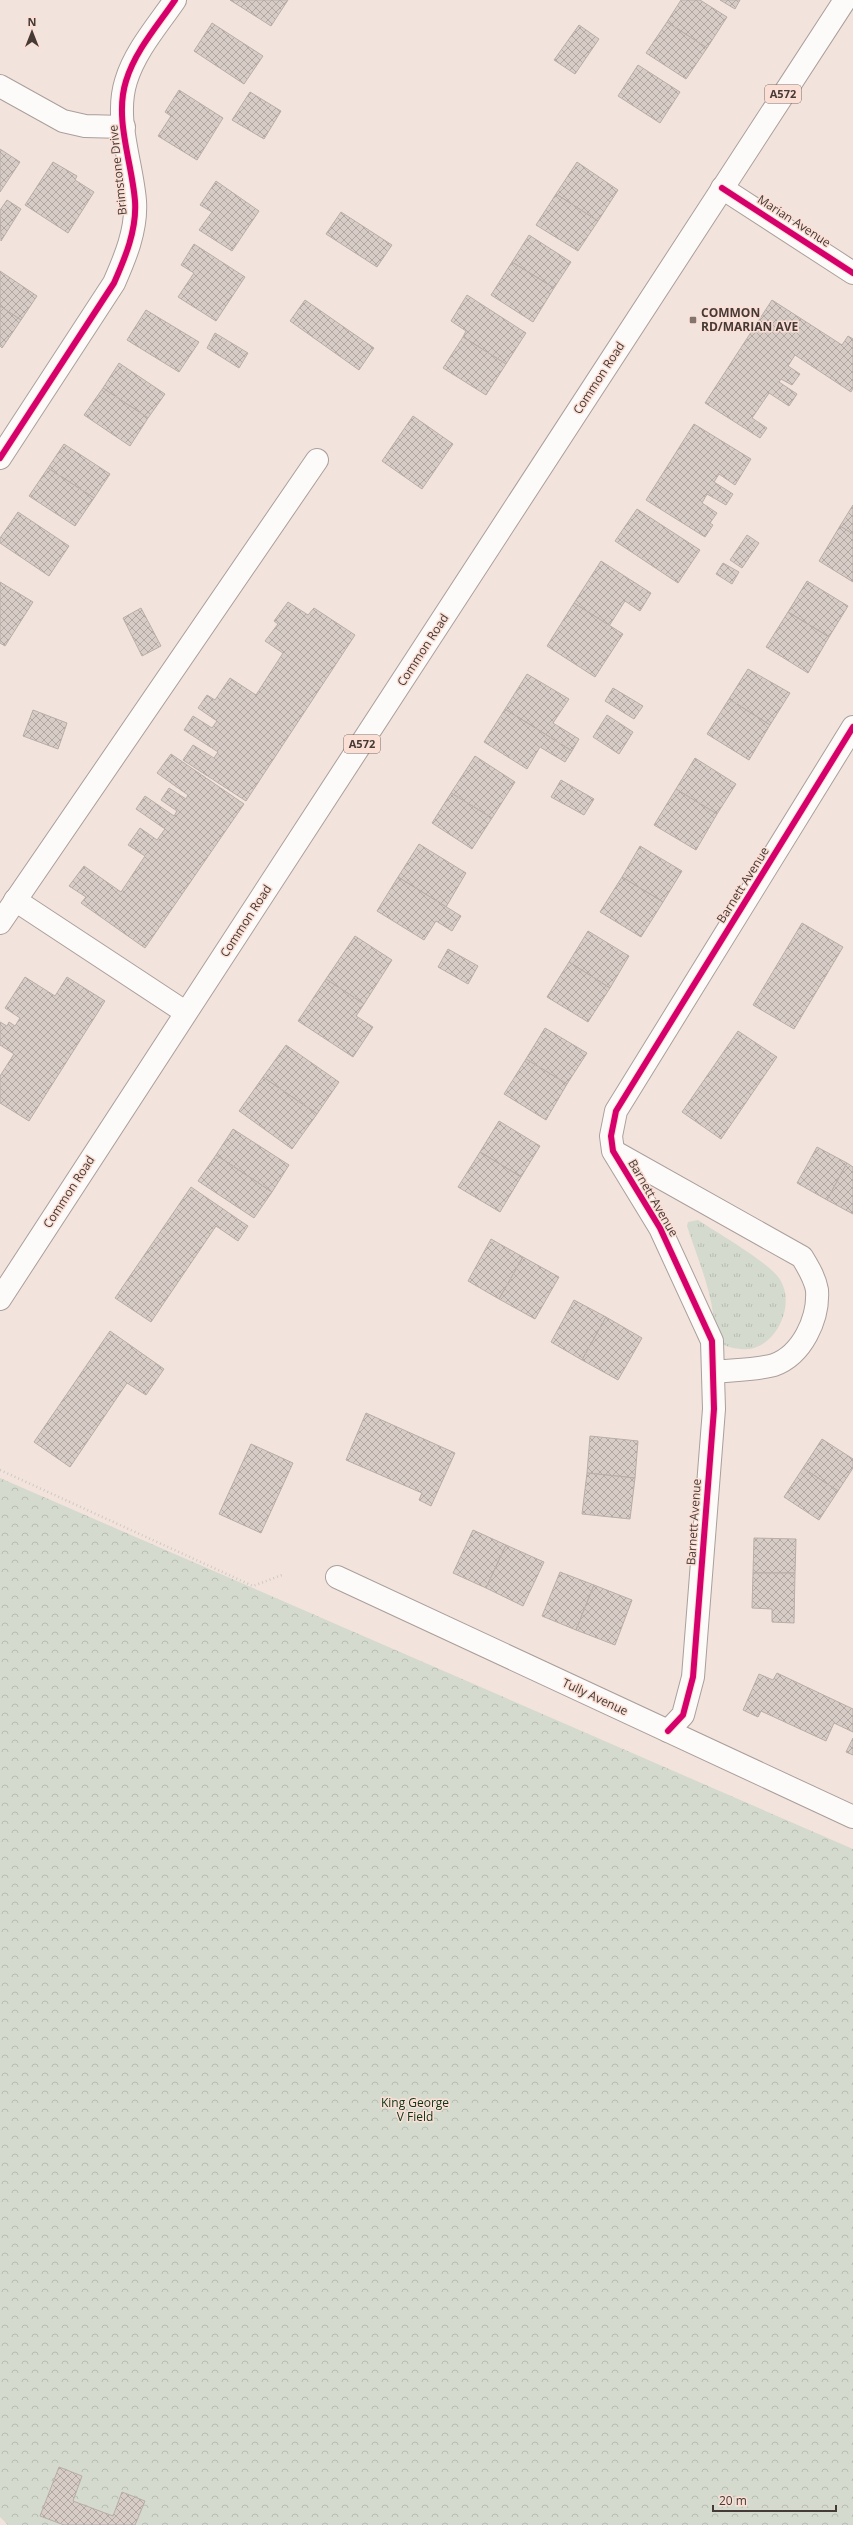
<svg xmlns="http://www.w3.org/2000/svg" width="853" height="2525" font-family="'Open Sans',sans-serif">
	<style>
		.grass { fill: url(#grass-tufts) }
		.park { fill: url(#park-crowns) }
		.building { fill: url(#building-cross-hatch); stroke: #b8ada7 }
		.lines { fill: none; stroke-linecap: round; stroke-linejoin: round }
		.service-casing { stroke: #aa9f9a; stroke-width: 24 }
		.minor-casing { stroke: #aa9f9a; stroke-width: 24 }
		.primary-casing { stroke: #aa9f9a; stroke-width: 24 }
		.path { stroke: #cdc9c6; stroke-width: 2.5; stroke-dasharray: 1 3; stroke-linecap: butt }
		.service { stroke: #fdfbfa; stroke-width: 22 }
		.minor { stroke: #fdfbfa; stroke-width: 22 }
		.primary { stroke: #fdfbfa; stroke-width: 22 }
		.cycleway-casing { stroke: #fbdfd5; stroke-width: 8 }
		.cycleway { stroke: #d6006c; stroke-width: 6 }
		.poi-dot { fill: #827570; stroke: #fbdfd5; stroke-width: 1.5 }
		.labels { text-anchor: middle; stroke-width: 3; stroke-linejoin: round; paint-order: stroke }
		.shield { fill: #fbdfd5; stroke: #7c6c66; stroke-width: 1 }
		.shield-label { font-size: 11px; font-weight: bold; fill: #453a36 }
		.street-label { font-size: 12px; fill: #453a36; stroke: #fbdfd5 }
		.poi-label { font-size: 12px; font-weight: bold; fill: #453a36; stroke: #fbdfd5; text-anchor: start }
		.park-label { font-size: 12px; fill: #0b3418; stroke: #fbdfd5 }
	</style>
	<defs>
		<pattern id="grass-tufts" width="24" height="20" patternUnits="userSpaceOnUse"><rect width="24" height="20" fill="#d5dace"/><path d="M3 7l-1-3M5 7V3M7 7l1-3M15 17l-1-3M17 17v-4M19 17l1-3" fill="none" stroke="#b8bcb2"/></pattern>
		<pattern id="park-crowns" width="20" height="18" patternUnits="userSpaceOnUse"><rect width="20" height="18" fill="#d5dace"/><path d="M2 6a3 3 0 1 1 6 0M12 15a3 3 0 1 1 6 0" fill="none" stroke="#b8bcb2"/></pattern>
		<pattern id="building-cross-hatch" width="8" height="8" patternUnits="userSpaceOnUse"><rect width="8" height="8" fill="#d8ccc6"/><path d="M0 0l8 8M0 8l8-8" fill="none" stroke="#b1a7a2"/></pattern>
	</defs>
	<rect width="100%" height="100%" fill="#f3e3dd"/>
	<path class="grass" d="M 698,1220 C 716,1232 768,1262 779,1278 C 798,1305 774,1354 740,1349 C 733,1348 725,1347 721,1342 C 714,1335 715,1322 713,1313 C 709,1284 696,1254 687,1226 L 688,1222 Z"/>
	<path class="park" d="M 0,1478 L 853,1849 L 853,2525 L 8,2525 L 0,2517 Z"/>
	<g class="building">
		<path d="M 230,0 L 288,0 L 271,26 Z"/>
		<path d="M 681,0 L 700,0 L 727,17 L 707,48 L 667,22 Z"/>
		<path d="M 720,0 L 740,0 L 735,9 Z"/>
		<path d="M 667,22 L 707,48 L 686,79 L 646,53 Z"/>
		<path d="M 212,23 L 263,56 L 244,84 L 194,51 Z"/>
		<path d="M 579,25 L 599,39 L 575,74 L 554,60 Z"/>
		<path d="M 638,65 L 680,92 L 660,123 L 618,96 Z"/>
		<path d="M 179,90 L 223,118 L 197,160 L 158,136 L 171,116 L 165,112 Z"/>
		<path d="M 250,92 L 281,111 L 264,139 L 232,120 Z"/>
		<path d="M 0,149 L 20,162 L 0,192 Z"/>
		<path d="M 53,162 L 77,176 L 75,180 L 94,192 L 68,233 L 25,205 Z"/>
		<path d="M 577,162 L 618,190 L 598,221 L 556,194 Z"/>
		<path d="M 216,181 L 259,211 L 232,251 L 199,230 L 212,212 L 200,205 Z"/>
		<path d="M 556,194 L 598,221 L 578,251 L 536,225 Z"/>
		<path d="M 7,200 L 21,209 L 1,241 L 0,210 Z"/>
		<path d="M 341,212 L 392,245 L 377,267 L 326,234 Z"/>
		<path d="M 529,235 L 571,262 L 554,288 L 512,262 Z"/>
		<path d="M 194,244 L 245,277 L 216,321 L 178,297 L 194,273 L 181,265 Z"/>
		<path d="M 512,262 L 554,288 L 533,322 L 491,295 Z"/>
		<path d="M 0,271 L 37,296 L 21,320 L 0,306 Z"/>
		<path d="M 467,295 L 526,333 L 506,364 L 463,337 L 466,331 L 451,321 Z"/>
		<path d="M 305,300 L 374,348 L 359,370 L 290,321 Z"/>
		<path d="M 772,300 L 842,345 L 848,336 L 853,339 L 853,388 L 851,392 L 795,355 L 788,366 L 800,374 L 792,385 L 781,379 L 779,382 L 797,394 L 789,406 L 769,393 L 752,418 L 767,428 L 760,438 L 705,403 Z"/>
		<path d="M 0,306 L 21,320 L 2,348 L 0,346 Z"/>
		<path d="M 146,310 L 199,342 L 179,372 L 127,340 Z"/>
		<path d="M 215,333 L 248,353 L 239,368 L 207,348 Z"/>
		<path d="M 463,337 L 506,364 L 486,395 L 443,368 Z"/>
		<path d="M 119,363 L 165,394 L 148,418 L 103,388 Z"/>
		<path d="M 103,388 L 148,418 L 130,446 L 84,415 Z"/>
		<path d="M 413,416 L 453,444 L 422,489 L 382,461 Z"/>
		<path d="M 694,424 L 751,459 L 735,485 L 719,474 L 714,482 L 733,494 L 726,505 L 707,494 L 702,503 L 717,513 L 710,523 L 713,525 L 705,537 L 646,500 Z"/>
		<path d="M 64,444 L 110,474 L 94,498 L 48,468 Z"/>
		<path d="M 48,468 L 94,498 L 75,526 L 29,496 Z"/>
		<path d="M 853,505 L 853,534 L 840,526 Z"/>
		<path d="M 637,509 L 700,550 L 678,583 L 615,541 Z"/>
		<path d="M 18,512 L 69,546 L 49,576 L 0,543 L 0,538 Z"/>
		<path d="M 840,526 L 853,534 L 853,582 L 819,561 Z"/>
		<path d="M 747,535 L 759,543 L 742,568 L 730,560 Z"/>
		<path d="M 601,561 L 651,593 L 640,611 L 625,601 L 609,626 L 574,603 Z"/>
		<path d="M 723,563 L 739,572 L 732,584 L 716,574 Z"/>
		<path d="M 807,581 L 848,606 L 829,637 L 788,612 Z"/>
		<path d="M 0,582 L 33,602 L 5,646 L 0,643 Z"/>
		<path d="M 288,602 L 308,615 L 314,608 L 355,635 L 246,801 L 183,760 L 193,745 L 214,758 L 218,752 L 184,730 L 193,716 L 212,728 L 217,721 L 198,708 L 207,695 L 215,700 L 230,678 L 256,695 L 283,653 L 265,641 L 278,624 L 274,621 Z"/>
		<path d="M 574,603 L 623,634 L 595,677 L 547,646 Z"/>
		<path d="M 141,608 L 161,646 L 142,656 L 123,618 Z"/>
		<path d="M 788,612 L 829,637 L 808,673 L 766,647 Z"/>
		<path d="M 748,669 L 790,693 L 770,725 L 729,699 Z"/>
		<path d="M 527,674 L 569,699 L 553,723 L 579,739 L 572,751 L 505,709 Z"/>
		<path d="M 613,688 L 643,706 L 634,719 L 605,701 Z"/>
		<path d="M 729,699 L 770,725 L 749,760 L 707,734 Z"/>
		<path d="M 505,709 L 572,751 L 565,762 L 540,747 L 527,769 L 484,742 Z"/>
		<path d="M 33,710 L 67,723 L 58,749 L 23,736 Z"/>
		<path d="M 607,715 L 633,732 L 619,754 L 593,737 Z"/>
		<path d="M 171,754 L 244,804 L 145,948 L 81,903 L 86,897 L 69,886 L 84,866 L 121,892 L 145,856 L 128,845 L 140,828 L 157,840 L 165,829 L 136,809 L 145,796 L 174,816 L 177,811 L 161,800 L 169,788 L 186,799 L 188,795 L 157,773 Z"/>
		<path d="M 475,756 L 515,782 L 492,818 L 451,793 Z"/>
		<path d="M 695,758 L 736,784 L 717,814 L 676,789 Z"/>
		<path d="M 561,780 L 594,799 L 584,815 L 551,797 Z"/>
		<path d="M 676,789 L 717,814 L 696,850 L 654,825 Z"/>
		<path d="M 451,793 L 492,818 L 472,849 L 432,823 Z"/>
		<path d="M 419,844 L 466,873 L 446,907 L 398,877 Z"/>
		<path d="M 640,846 L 682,871 L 663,902 L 622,877 Z"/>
		<path d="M 398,877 L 461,916 L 452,931 L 436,921 L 424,940 L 377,911 Z"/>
		<path d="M 622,877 L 663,902 L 641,937 L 600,912 Z"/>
		<path d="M 802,923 L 843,947 L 794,1029 L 753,1005 Z"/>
		<path d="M 588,931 L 629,956 L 610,988 L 569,962 Z"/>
		<path d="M 355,936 L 392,960 L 364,1004 L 326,979 Z"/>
		<path d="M 448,949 L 478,966 L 468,984 L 438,967 Z"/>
		<path d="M 569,962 L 610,988 L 588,1022 L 547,997 Z"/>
		<path d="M 25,977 L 55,996 L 67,977 L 105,1001 L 29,1121 L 0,1103 L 0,1076 L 14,1054 L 0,1045 L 0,1022 L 7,1026 L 9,1022 L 15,1026 L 20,1018 L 5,1008 Z"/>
		<path d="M 326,979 L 364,1004 L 356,1016 L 373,1027 L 353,1057 L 298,1021 Z"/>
		<path d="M 545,1028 L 587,1053 L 567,1084 L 526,1059 Z"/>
		<path d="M 738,1031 L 777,1057 L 721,1139 L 682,1112 Z"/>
		<path d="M 286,1045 L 339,1082 L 317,1114 L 263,1077 Z"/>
		<path d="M 526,1059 L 567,1084 L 546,1120 L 504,1094 Z"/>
		<path d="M 263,1077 L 317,1114 L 292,1149 L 239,1111 Z"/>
		<path d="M 499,1121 L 540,1146 L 521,1177 L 480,1152 Z"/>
		<path d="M 233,1129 L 289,1165 L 272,1192 L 216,1155 Z"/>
		<path d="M 817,1147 L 847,1163 L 827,1200 L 797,1183 Z"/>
		<path d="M 480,1152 L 521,1177 L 500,1212 L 458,1187 Z"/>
		<path d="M 216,1155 L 272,1192 L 254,1218 L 198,1181 Z"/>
		<path d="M 847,1163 L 853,1167 L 853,1214 L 827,1200 Z"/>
		<path d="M 191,1187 L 248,1226 L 238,1241 L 216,1226 L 151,1322 L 115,1298 Z"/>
		<path d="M 491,1239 L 523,1257 L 499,1299 L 468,1281 Z"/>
		<path d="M 523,1257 L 559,1277 L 535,1319 L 499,1299 Z"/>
		<path d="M 574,1300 L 606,1317 L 582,1360 L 551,1342 Z"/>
		<path d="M 606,1317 L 642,1338 L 618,1380 L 582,1360 Z"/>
		<path d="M 110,1331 L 164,1369 L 146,1395 L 127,1383 L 70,1467 L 34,1442 Z"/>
		<path d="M 366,1413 L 455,1453 L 431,1506 L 419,1500 L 422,1493 L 346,1460 Z"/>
		<path d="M 590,1436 L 638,1441 L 635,1478 L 587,1473 Z"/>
		<path d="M 822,1439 L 853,1459 L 853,1468 L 838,1491 L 803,1468 Z"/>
		<path d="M 251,1444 L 293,1463 L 261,1533 L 219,1514 Z"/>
		<path d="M 803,1468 L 838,1491 L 819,1520 L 784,1497 Z"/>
		<path d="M 587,1473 L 635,1478 L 630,1519 L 582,1514 Z"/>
		<path d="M 473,1530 L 506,1545 L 486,1588 L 453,1573 Z"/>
		<path d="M 754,1538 L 796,1539 L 795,1573 L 753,1573 Z"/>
		<path d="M 506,1545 L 544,1562 L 523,1606 L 486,1588 Z"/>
		<path d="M 560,1572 L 594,1585 L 576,1630 L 542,1616 Z"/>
		<path d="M 753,1573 L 795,1573 L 794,1623 L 772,1622 L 772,1609 L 752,1608 Z"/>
		<path d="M 594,1585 L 632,1600 L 615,1645 L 576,1630 Z"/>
		<path d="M 777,1673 L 853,1709 L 853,1732 L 834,1723 L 826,1741 L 761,1711 L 758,1717 L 743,1710 L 759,1674 L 773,1680 Z"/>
		<path d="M 853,1738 L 853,1755 L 846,1752 Z"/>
		<path d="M 59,2467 L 82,2476 L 73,2501 L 113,2516 L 122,2492 L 145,2501 L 135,2525 L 64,2525 L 40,2516 Z"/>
	</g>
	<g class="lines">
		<g class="service-casing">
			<g id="service">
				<path d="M 0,86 L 63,121 L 85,126 L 124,127"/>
				<path d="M 15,900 L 185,1012"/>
				<path d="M 0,923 L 317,460"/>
			</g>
		</g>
		<g class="minor-casing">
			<g id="minor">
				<path d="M 722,188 L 853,273"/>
				<path d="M 0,458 L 114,283 C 125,258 137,230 135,201 C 132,162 114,119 126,81 C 135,51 158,25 175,0"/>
				<path d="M 615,1152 L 802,1257 C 808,1267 815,1278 817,1290 C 819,1319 802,1355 774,1365 C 757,1370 730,1370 713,1372"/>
				<path d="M 337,1577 L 853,1817"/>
				<path d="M 668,1731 L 683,1715 L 693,1677 L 714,1409 L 712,1341 L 660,1228 L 613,1151 L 611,1136 L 616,1111 L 853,727"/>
			</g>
		</g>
		<g class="primary-casing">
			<path id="primary" d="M 0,1299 L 845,0"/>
		</g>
		<path class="path" d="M 0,1470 L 253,1586 L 282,1575"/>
		<use href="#service" class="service"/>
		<use href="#minor" class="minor"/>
		<use href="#primary" class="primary"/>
		<g class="cycleway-casing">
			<g id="cycleway">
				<path d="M 722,188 L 853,273"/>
				<path d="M 0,458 L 114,283 C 125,258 137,230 135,201 C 132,162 114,119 126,81 C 135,51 158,25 175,0"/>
				<path d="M 668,1731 L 683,1715 L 693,1677 L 714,1409 L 712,1341 L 660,1228 L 613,1151 L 611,1136 L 616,1111 L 853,727"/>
			</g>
		</g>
		<use href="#cycleway" class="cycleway"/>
	</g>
	<rect class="poi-dot" x="689" y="316" width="8" height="8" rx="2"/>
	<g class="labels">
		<g class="shield">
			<rect x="765" y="85" width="36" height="18" rx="3"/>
			<rect x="344" y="735" width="36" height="18" rx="3"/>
		</g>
		<g class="shield-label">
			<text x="783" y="98">A572</text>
			<text x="362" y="748">A572</text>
		</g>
		<g class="street-label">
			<text transform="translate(118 170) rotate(-96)" y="4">Brimstone Drive</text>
			<text transform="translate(794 221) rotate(33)" y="4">Marian Avenue</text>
			<text transform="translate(599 378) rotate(-57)" y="4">Common Road</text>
			<text transform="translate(423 650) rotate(-57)" y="4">Common Road</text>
			<text transform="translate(743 885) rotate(-58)" y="4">Barnett Avenue</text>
			<text transform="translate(246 921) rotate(-57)" y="4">Common Road</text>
			<text transform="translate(69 1192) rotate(-57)" y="4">Common Road</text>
			<text transform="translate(653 1198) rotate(60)" y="4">Barnett Avenue</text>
			<text transform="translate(694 1522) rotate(-86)" y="4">Barnett Avenue</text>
			<text transform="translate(595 1697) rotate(25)" y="4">Tully Avenue</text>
		</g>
		<g class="poi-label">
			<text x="701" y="317">COMMON<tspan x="701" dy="14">RD/MARIAN AVE</tspan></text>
		</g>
		<g class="park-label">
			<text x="415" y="2107">King George<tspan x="415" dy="14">V Field</tspan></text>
		</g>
	</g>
	<g transform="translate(32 32)" stroke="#fbdfd5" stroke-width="3" paint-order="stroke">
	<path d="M0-3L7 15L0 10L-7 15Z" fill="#453a36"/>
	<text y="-6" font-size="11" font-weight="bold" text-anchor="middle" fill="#453a36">N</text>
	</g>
	<path d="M713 2505v6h123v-6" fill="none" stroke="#453a36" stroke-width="2"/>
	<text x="719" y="2505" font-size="12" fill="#453a36" stroke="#fbdfd5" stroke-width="3" paint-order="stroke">20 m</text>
</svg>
